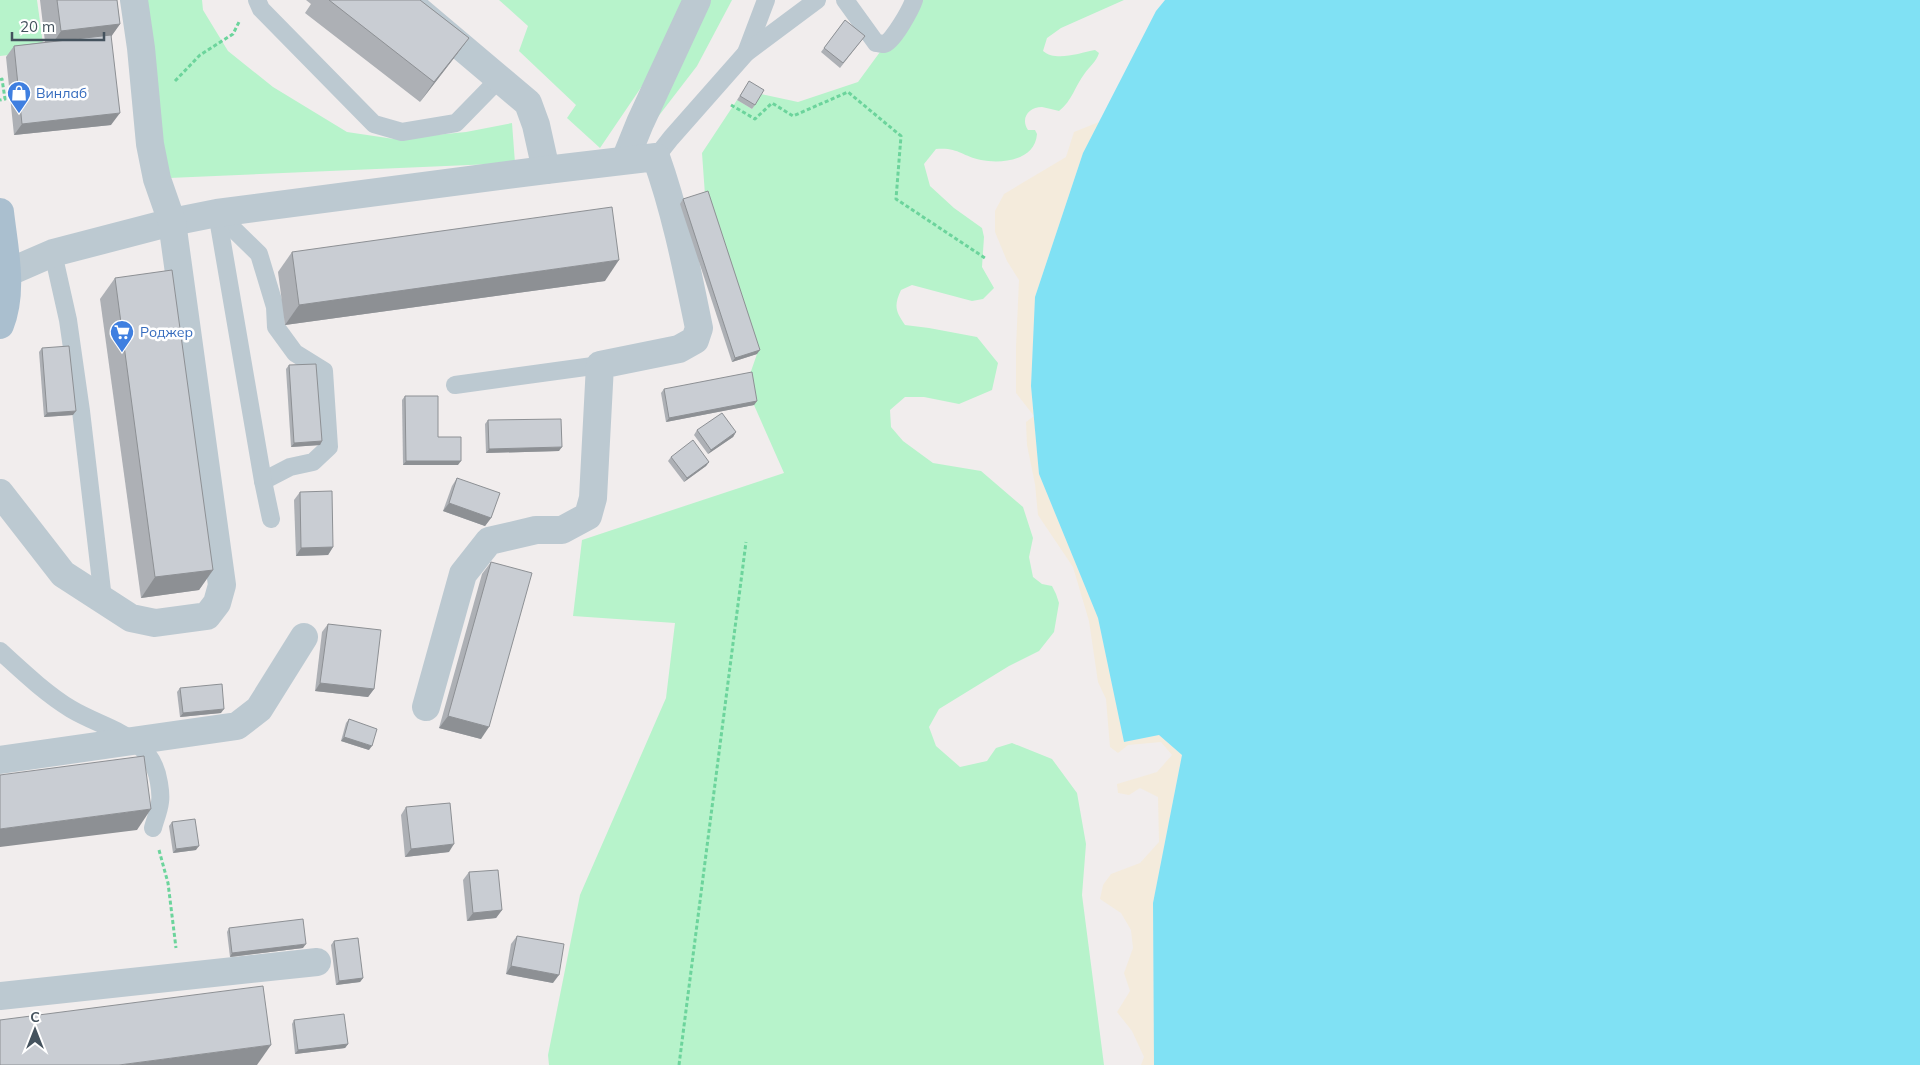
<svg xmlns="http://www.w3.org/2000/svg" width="1920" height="1065" font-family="Mulish,sans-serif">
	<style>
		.green { fill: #b7f3cb }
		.sand { fill: #f4ebdc }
		.water { fill: #80e1f4 }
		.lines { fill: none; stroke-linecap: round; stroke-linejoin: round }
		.path { stroke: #6cd49c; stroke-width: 3; stroke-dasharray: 4 2.5; stroke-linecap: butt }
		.lane { stroke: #bcc9d1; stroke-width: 18 }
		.street { stroke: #bcc9d1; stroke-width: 28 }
		.primary { stroke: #aabfcf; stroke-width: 28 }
		.wall { fill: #adb0b5 }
		.shaded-wall { fill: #8d9094 }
		.building { fill: #c9cdd3; stroke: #8d9094 }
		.labels { text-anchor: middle; stroke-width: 5; stroke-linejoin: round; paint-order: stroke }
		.shop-label { font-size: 14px; fill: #366cbe; stroke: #fff; text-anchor: start }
	</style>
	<rect width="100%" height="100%" fill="#f1eded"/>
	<g class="green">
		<path d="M 0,0 L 37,0 L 44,51 L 0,56 Z"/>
		<path d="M 145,0 L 202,0 L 203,10 L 228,51 L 273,87 L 347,132 L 394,139 L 466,132 L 512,123 L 515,163 L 169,178 L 160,135 Z"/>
		<path d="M 499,0 L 684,0 L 661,58 L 600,148 L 567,118 L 576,105 L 519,51 L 528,26 Z"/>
		<path d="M 701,0 L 732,0 L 697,66 L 647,131 Z"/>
		<path d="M 918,0 L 1124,0 L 1061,28 L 1047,38 L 1043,51 C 1056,62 1079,53 1095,50 L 1099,53 C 1096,62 1090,66 1085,73 C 1075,86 1072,101 1059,111 C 1054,110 1048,108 1042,107 C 1029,107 1020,118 1028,130 L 1035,130 L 1037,134 C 1035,161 1001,164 981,160 C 962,156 958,147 936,149 L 924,164 L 930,186 L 954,208 L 982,228 L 984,237 L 982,267 L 994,288 L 983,299 L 972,301 L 912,285 L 901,290 C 894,305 895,311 905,325 L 929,328 L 977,337 L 998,363 L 992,390 L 959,404 L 924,397 L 905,397 L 890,410 L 891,427 L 903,441 L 933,463 L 981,471 L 1023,507 L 1033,538 L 1029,557 L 1033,577 L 1042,584 L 1052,586 L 1056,594 L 1059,603 L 1054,632 L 1039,651 L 1009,666 L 939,709 L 929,727 L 936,746 L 960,767 L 987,761 L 996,748 L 1012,743 L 1052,759 L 1077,793 L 1086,844 L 1082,895 L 1104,1065 L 549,1065 L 548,1055 L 580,895 L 666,698 L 675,623 L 573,616 L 582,540 L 784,473 L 754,405 L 749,377 L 757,354 L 705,195 L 702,153 L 737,100 L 752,109 L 761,94 L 798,102 L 858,82 Z"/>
	</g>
	<path class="sand" d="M 1099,122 L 1083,153 L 1035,297 L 1031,386 L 1039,474 L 1098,618 L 1124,742 L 1159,735 L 1182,755 L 1153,903 L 1154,1065 L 1141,1065 L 1144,1057 L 1132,1031 L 1117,1012 L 1130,991 L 1124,973 L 1133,948 L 1131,930 L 1121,913 L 1100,899 L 1103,885 L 1111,874 L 1140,863 L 1159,842 L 1158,797 L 1140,788 L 1129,795 L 1118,793 L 1117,784 L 1157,772 L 1172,755 L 1161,742 L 1128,745 L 1118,753 L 1110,747 L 1106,699 L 1098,682 L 1089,621 L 1073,567 L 1038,515 L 1035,484 L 1027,445 L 1026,422 L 1034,416 L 1016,393 L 1016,347 L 1019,280 L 1007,261 L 995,232 L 995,211 L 1004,194 L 1066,157 L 1074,132 Z"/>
	<path class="water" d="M 1165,0 L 1920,0 L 1920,1065 L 1154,1065 L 1153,903 L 1182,755 L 1159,735 L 1124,742 L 1098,618 L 1039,474 L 1031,386 L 1035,297 L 1083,153 L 1156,11 Z"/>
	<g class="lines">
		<g class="path">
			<path d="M 0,80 L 2,79 L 5,99 L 0,100"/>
			<path d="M 175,81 L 200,55 L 233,34 L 240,20"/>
			<path d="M 731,105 L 755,119 L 772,103 L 793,116 L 848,92 L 901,136 L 896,199 L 985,258"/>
			<path d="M 159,850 L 168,883 L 176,948"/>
			<path d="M 679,1065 L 746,542"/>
		</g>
		<g class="lane">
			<path d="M 257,0 L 261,9 L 374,124 L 402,132 L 456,123 L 499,79"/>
			<path d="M 845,0 L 876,43 C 877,43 883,44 884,44 C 893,42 911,9 914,0"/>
			<path d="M 746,53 L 766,0"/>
			<path d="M 656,157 L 671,138 L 746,53 L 817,0"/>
			<path d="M 217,213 L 259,254 L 275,307 L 276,327 L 295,353 L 324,371 L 329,447 L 313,462 L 290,467 L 263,481"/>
			<path d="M 217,213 L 263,481 L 271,519"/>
			<path d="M 53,253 L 68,320 L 81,411 L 103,599"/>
			<path d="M 455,385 L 600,365"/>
			<path d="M 0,651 C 22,671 45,693 71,709 C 106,730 152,735 159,783 C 160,789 161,796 160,802 C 159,811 155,820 153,828"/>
		</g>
		<g class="street">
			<path d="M 406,0 L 528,103 L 536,125 L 546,170"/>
			<path d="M 625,160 L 640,123 L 697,0"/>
			<path d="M 7,273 L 53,253 L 172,222 L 217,213 L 546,170 L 656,157 C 676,213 687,270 699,328 L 695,340 L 679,349 L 600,365 L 593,498 L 588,516 L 562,530 L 536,530 L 489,541 L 463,574 L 426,707"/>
			<path d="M 0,493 L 63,574 L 131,618 L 155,623 L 207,616 L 217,603 L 222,585 L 172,222 L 157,179 L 150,144 L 141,48 L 134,0"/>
			<path d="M 0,760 L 237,726 L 259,709 L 304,637"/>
			<path d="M 0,996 L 317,962"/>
		</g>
		<path class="primary" d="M 0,212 C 4,248 14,290 0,325"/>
	</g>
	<g class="wall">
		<path d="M 40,0 L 117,0 L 120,24 L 111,36 L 111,125 L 14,135 L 6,57 L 14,46 L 45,42 Z"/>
		<path d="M 306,0 L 420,0 L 469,38 L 454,58 L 420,102 L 305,13 L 311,4 Z"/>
		<path d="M 845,20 L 865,36 L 840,68 L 821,52 Z"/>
		<path d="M 747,85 L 755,105 L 752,109 L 737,100 Z"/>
		<path d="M 683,199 L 757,354 L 732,362 L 680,204 Z"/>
		<path d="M 292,252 L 605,281 L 285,325 L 278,272 Z"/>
		<path d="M 115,278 L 213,570 L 199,590 L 141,598 L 100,299 Z"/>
		<path d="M 42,348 L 73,415 L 44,417 L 39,352 Z"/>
		<path d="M 289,365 L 322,441 L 320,445 L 291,447 L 286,369 Z"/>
		<path d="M 664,389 L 757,401 L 754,405 L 666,422 L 661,393 Z"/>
		<path d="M 405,396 L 438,437 L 458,465 L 403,465 L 402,400 Z"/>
		<path d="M 488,420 L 559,451 L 486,453 L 485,424 Z"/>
		<path d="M 697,430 L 736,432 L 733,437 L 708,454 L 694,435 Z"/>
		<path d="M 671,457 L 709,462 L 706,466 L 684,482 L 668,461 Z"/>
		<path d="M 457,478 L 491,518 L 485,526 L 443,511 L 452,486 Z"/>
		<path d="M 300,492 L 333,547 L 328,555 L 296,556 L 294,500 Z"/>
		<path d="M 491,562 L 481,739 L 439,728 L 482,574 Z"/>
		<path d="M 328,624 L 374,689 L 368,697 L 315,691 L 322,632 Z"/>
		<path d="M 180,688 L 221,713 L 180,717 L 177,692 Z"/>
		<path d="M 349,719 L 369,750 L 341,741 L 346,723 Z"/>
		<path d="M 406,807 L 449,852 L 405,857 L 401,815 Z"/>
		<path d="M 172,822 L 196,850 L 173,853 L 169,826 Z"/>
		<path d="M 469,872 L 502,910 L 496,918 L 467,921 L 463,880 Z"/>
		<path d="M 229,928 L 303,948 L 230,957 L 227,932 Z"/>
		<path d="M 517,936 L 553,983 L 506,974 L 511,944 Z"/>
		<path d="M 334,941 L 363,978 L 360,982 L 336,985 L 331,945 Z"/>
		<path d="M 294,1020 L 348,1044 L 345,1048 L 295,1054 L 292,1024 Z"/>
	</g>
	<g class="shaded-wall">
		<path d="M 120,24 L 106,44 L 47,52 L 61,31 Z"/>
		<path d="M 469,38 L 454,58 L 420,102 L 434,82 Z"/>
		<path d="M 120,113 L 111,125 L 14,135 L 22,124 Z"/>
		<path d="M 619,260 L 605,281 L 285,325 L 299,305 Z"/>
		<path d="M 760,350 L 757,354 L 732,362 L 735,358 Z"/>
		<path d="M 757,401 L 754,405 L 666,422 L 669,418 Z"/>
		<path d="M 76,411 L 73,415 L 44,417 L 47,413 Z"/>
		<path d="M 736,432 L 733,437 L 708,454 L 711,450 Z"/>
		<path d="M 322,441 L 320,445 L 291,447 L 294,443 Z"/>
		<path d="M 562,447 L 559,451 L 486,453 L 489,449 Z"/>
		<path d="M 406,461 L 461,461 L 458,465 L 403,465 Z"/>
		<path d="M 709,462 L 706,466 L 684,482 L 687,478 Z"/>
		<path d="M 449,503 L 491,518 L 485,526 L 443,511 Z"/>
		<path d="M 333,547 L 328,555 L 296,556 L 301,548 Z"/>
		<path d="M 213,570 L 199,590 L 141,598 L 155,577 Z"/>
		<path d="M 320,683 L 374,689 L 368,697 L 315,691 Z"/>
		<path d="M 224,709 L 221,713 L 180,717 L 183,713 Z"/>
		<path d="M 448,716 L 489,727 L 481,739 L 439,728 Z"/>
		<path d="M 344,737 L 372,746 L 369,750 L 341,741 Z"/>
		<path d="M 151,809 L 137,830 L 0,847 L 0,829 Z"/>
		<path d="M 454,844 L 449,852 L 405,857 L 411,849 Z"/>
		<path d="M 199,846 L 196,850 L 173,853 L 176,849 Z"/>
		<path d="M 502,910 L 496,918 L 467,921 L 473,913 Z"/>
		<path d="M 306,944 L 303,948 L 230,957 L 232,953 Z"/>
		<path d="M 511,966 L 559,975 L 553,983 L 506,974 Z"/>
		<path d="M 363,978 L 360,982 L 336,985 L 339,981 Z"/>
		<path d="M 348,1044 L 345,1048 L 295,1054 L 298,1050 Z"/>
		<path d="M 271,1045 L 257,1065 L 119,1065 Z"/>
	</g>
	<g class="building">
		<path d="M 57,0 L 117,0 L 120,24 L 61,31 Z"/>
		<path d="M 329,0 L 420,0 L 469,38 L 434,82 Z"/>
		<path d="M 845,20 L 865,36 L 843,63 L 824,48 Z"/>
		<path d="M 111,35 L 120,113 L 22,124 L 14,46 Z"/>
		<path d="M 749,81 L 764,90 L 755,105 L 740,96 Z"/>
		<path d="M 708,191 L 760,350 L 735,358 L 683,199 Z"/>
		<path d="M 612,207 L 619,260 L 299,305 L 292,252 Z"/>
		<path d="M 172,270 L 213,570 L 155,577 L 115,278 Z"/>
		<path d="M 69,346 L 76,411 L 47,413 L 42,348 Z"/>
		<path d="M 316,364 L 322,441 L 294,443 L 289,365 Z"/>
		<path d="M 752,372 L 757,401 L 669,418 L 664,389 Z"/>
		<path d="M 405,396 L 438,396 L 438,437 L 461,437 L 461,461 L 406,461 Z"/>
		<path d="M 722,413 L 736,432 L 711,450 L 697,430 Z"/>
		<path d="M 561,419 L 562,447 L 489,449 L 488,420 Z"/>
		<path d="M 693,440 L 709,462 L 687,478 L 671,457 Z"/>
		<path d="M 457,478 L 500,493 L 491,518 L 449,503 Z"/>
		<path d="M 332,491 L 333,547 L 301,548 L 300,492 Z"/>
		<path d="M 491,562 L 532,573 L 489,727 L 448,716 Z"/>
		<path d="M 328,624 L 381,630 L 374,689 L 320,683 Z"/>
		<path d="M 222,684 L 224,709 L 183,713 L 180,688 Z"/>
		<path d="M 349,719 L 377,729 L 372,746 L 344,737 Z"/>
		<path d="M 144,756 L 151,809 L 0,829 L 0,775 Z"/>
		<path d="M 450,803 L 454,844 L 411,849 L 406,807 Z"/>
		<path d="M 195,819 L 199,846 L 176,849 L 172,822 Z"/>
		<path d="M 498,870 L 502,910 L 473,913 L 469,872 Z"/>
		<path d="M 303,919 L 306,944 L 232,953 L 229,928 Z"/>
		<path d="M 517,936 L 564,944 L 559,975 L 511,966 Z"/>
		<path d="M 358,938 L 363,978 L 339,981 L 334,941 Z"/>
		<path d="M 263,986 L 271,1045 L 119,1065 L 0,1065 L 0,1020 Z"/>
		<path d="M 344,1014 L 348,1044 L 298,1050 L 294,1020 Z"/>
	</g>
	<defs>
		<g id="shop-pin" transform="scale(1.25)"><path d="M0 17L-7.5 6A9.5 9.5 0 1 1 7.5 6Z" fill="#3f7fe0" stroke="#fff"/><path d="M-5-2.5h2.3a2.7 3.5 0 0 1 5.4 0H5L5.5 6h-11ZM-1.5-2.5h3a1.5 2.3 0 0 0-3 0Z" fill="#fff"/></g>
		<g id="supermarket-pin" transform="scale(1.25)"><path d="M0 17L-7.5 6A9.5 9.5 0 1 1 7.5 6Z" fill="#3f7fe0" stroke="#fff"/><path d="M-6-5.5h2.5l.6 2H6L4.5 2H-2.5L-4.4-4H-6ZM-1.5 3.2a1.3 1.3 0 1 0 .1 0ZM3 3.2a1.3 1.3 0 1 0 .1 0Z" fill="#fff"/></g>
	</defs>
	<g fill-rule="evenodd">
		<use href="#shop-pin" x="19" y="93"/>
		<use href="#supermarket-pin" x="122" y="332"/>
	</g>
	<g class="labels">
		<g class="shop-label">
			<text x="36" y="98">Винлаб</text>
			<text x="140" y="337">Роджер</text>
		</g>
	</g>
	<g transform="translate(35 1030)" stroke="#ffffff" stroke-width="4" paint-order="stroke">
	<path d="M0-4L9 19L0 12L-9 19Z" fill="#44525d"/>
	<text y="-8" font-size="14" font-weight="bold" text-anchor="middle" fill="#44525d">С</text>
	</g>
	<path d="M12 32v8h92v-8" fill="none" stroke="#44525d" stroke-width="2.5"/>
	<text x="20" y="32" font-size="15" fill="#44525d" stroke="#ffffff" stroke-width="4" paint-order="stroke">20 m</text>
</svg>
